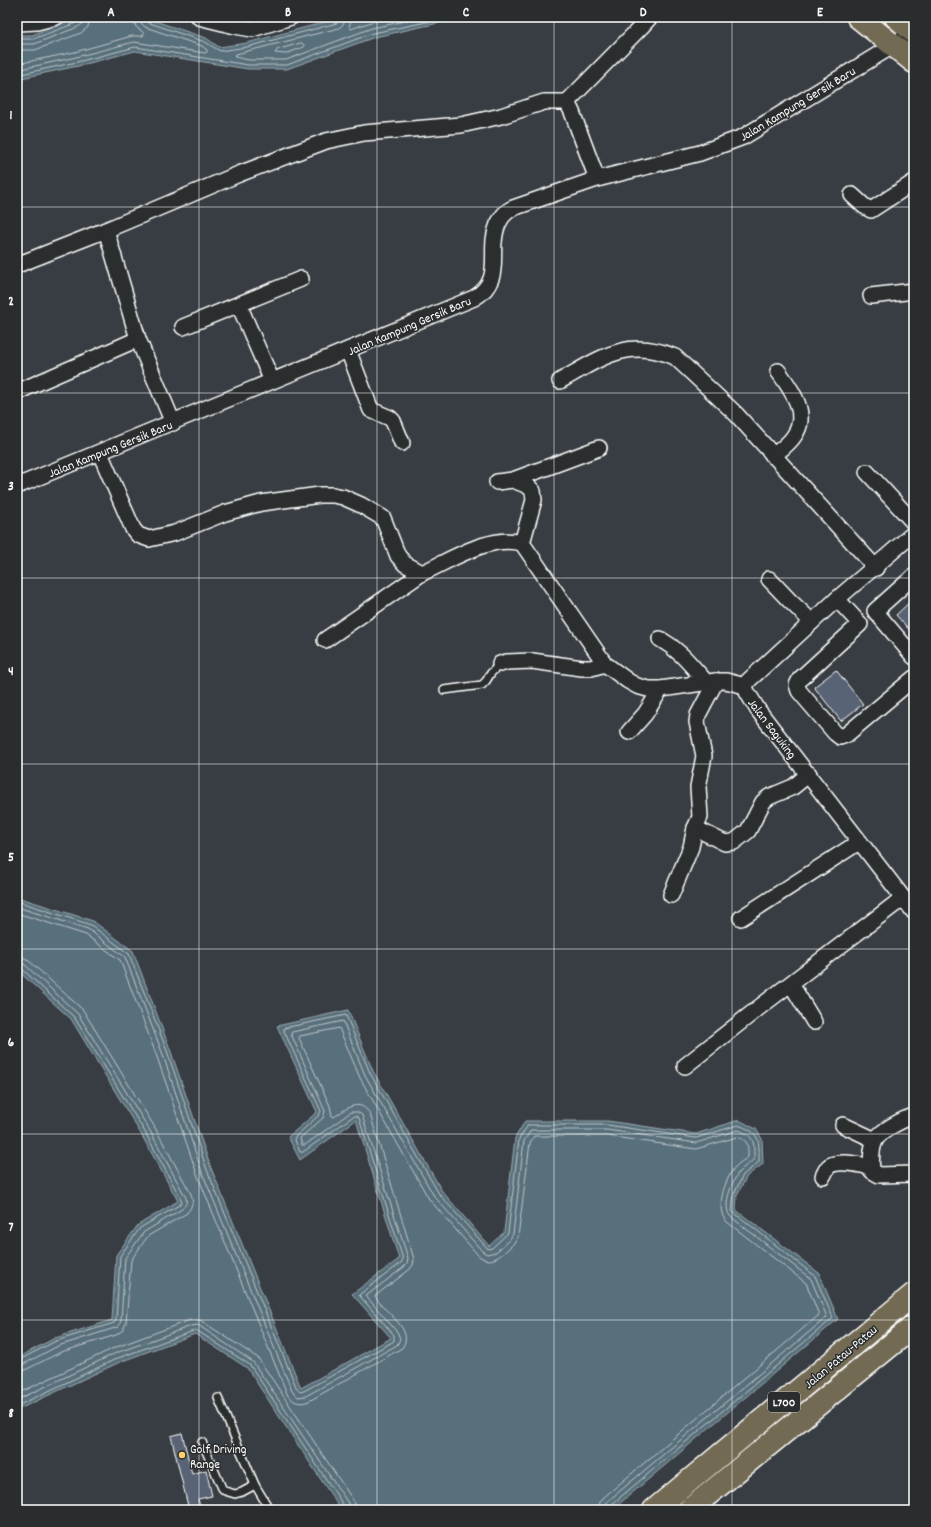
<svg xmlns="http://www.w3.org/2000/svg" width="931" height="1527" font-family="Dekko,sans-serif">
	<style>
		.water { fill: #59707b; stroke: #9ba9b0 }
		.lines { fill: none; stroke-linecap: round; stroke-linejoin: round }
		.shore { stroke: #bdc6ca; stroke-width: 1 }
		.building { fill: #586374; stroke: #fff }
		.lane-casing { stroke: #fff; stroke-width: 10 }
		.street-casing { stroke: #fff; stroke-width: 18 }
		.primary-casing { stroke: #fff; stroke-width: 25 }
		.lane { stroke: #2a2d2e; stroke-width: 7 }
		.street { stroke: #2a2d2e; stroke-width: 15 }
		.primary { stroke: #736b52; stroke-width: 22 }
		.grid { fill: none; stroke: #fff; stroke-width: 1; stroke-opacity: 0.55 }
		.poi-dot { fill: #ffd166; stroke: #2a2d2e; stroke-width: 1.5 }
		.labels { text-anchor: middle; stroke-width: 3; stroke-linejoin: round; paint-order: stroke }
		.shield { fill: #2a2d2e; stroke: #bfc0c0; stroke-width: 1 }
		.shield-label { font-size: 12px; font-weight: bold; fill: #fff }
		.street-label { font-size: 13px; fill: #fff; stroke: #2a2d2e }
		.poi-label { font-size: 13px; fill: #fff; stroke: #2a2d2e; text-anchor: start }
		.neatline { fill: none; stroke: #fff; stroke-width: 1.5 }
		.grid-label { font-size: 13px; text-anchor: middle; font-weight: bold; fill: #fff }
	</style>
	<rect width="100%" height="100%" fill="#383d43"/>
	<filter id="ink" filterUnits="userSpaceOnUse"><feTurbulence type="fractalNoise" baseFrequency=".025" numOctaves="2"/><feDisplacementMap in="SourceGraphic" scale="8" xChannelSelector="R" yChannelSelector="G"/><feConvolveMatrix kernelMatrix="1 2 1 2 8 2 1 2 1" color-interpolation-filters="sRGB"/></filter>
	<g filter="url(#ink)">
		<g class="water">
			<path d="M 80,17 L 143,17 L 206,38 L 219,47 L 247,43 L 344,17 L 481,17 L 443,22 L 375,37 L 287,69 L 248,69 L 135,51 L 78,66 L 17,79 L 17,35 L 32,35 Z"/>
			<path d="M 17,897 L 93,921 L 133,951 L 170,1049 L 211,1168 L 301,1388 L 391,1338 L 352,1294 L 399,1259 L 356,1120 L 300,1160 L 288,1137 L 317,1112 L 277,1026 L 348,1010 L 373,1071 L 442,1191 L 489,1246 L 504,1232 L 515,1138 L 525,1121 L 608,1121 L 696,1134 L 739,1120 L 756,1129 L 762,1139 L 763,1164 L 747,1176 L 737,1195 L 736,1210 L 819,1273 L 838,1319 L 612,1510 L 341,1510 L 247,1368 L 195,1334 L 120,1362 L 17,1410 L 17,1358 L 55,1338 L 112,1320 L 116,1255 L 138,1225 L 178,1201 L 141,1134 L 71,1019 L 17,970 Z"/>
		</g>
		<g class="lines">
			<g class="shore">
				<path d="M 144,17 L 147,22 L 205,42 L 220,51 L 247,47 L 337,23 L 340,21 L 341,17"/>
				<path d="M 346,17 L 344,23 L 339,28 L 236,54 L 235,57 L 249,60 L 286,60 L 372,28 L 424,17"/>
				<path d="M 352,17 L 349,27 L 351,29 L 371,22 L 395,17"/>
				<path d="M 17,39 L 33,39 L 76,23 L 79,20 L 79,17"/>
				<path d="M 302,43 L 304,45 L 304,47 L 285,54 L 275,53 L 277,50 Z"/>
				<path d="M 17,44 L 34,44 L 78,27 L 83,23 L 84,17"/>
				<path d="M 17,50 L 35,50 L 81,33 L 88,27 L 90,17"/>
				<path d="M 17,64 L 75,52 L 132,36 L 143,36 L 144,33 L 136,27 L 133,17"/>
				<path d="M 17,70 L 76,57 L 134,42 L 205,53 L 207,52 L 207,50 L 202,46 L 145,27 L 141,23 L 139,17"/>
				<path d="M 17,75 L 77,62 L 135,47 L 248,65 L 287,65 L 373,33 L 451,17"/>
				<path d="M 17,901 L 91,925 L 129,954 L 167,1051 L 207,1170 L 297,1389 L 300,1392 L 304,1391 L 394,1341 L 394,1335 L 359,1295 L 401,1263 L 403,1259 L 359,1118 L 356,1116 L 352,1117 L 303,1152 L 300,1152 L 294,1138 L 319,1115 L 321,1111 L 284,1031 L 284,1028 L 346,1015 L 370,1073 L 439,1194 L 488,1249 L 492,1248 L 508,1233 L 519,1139 L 528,1125 L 607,1125 L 696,1138 L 738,1125 C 761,1133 759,1140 759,1162 L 743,1175 L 734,1194 L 732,1211 L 815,1276 L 833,1318 L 611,1505 L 610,1510"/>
				<path d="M 17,907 L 88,929 L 125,957 L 162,1052 L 202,1172 L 292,1391 L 298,1397 L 306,1396 L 397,1345 L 400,1339 L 398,1333 L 366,1296 L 404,1267 L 407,1263 L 408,1258 L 362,1115 L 357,1112 L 351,1112 L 305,1145 L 302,1145 L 300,1138 L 323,1118 L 325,1111 L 291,1034 L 292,1032 L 343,1021 L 365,1075 L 434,1196 L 482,1251 L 487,1254 L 496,1252 L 510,1239 L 513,1234 L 524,1141 L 531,1130 L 607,1130 L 696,1143 L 738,1130 C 755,1136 754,1142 754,1159 C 749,1164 743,1167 739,1172 C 732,1182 721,1207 731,1217 L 811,1279 L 827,1317 L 608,1501 L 605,1505 L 604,1510"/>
				<path d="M 17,913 L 86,935 L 120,960 L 156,1054 L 197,1174 L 288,1396 C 294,1402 300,1405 309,1401 L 402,1348 C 416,1329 383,1312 375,1296 L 409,1270 L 413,1265 L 414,1259 L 370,1114 C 359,1097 346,1109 334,1117 L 332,1116 L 330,1106 L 299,1038 L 300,1036 L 339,1028 L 360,1078 L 429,1199 L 478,1255 C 489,1265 498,1258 507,1250 C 511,1246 515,1243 518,1237 L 530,1143 L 534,1136 L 607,1136 L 696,1149 L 737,1137 C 749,1141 748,1145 748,1157 C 744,1160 739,1163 735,1167 C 725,1179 714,1210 727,1222 L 806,1283 L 819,1315 L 604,1497 L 600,1502 L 598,1510"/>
				<path d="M 17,956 L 23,957 L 28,960 L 83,1010 L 154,1126 L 191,1194 C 194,1201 192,1207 187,1213 L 148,1236 L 131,1260 L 126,1323 L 123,1330 L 116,1335 L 61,1352 L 25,1370 L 17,1372"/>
				<path d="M 17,962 L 24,964 L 78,1014 L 149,1129 L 185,1196 C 188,1201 186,1205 182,1209 L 144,1232 L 125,1258 L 121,1321 L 118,1327 L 58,1346 L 22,1365 L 17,1366"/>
				<path d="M 17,967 L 21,968 L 74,1017 L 145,1132 L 182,1201 L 179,1205 L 140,1228 L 120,1256 L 116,1320 L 114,1323 L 56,1341 L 17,1361"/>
				<path d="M 17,1394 L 114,1348 L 190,1320 L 200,1320 L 258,1358 L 353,1500 L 355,1510"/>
				<path d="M 17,1400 L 116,1353 L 191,1326 L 198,1325 L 253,1362 L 348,1503 L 349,1510"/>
				<path d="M 17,1406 L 118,1358 L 196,1330 L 250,1365 L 344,1506 L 344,1510"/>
			</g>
		</g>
		<g class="building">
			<path d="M 914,598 L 914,635 L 896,615 Z"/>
			<path d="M 836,670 L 863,704 L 841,721 L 814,687 Z"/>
			<path d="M 182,1433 L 192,1474 L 206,1470 L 212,1496 L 198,1499 L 201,1510 L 189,1510 L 171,1436 Z"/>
		</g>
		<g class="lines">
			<g class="lane-casing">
				<g id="lane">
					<path d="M 444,690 L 482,685 L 486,681 L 491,673 L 500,664"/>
					<path d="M 218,1398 L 255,1485"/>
					<path d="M 202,1442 L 222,1488 L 225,1491 L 235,1494 L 242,1492 L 255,1485 L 270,1510"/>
				</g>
			</g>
			<g class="street-casing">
				<g id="street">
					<path d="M 199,17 L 235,26 L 252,29 L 291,17"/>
					<path d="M 17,23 L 37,22 L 56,17"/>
					<path d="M 567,102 L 642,26 L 650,17"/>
					<path d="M 852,195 L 864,206 L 871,210 L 914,182"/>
					<path d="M 17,265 L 106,230"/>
					<path d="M 871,296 L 914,291"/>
					<path d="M 239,305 L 272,381"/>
					<path d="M 183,327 L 301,279"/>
					<path d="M 348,350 L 371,410 L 390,418 L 393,421 L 402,443"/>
					<path d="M 560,381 C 601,358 627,337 675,357 L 736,414 L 876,568"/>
					<path d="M 17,392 L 138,339"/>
					<path d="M 173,423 L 138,339 L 106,230 L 239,174 L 326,141 L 364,133 L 461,125 L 501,116 L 544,102 L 567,102 L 572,112 L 597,179"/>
					<path d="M 100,453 L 133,529 L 138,535 L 149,539 L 175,533 L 225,513 L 261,503 L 320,495 L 333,495 L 343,497 L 361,505 L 383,518 L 398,556 L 405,564 L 422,573 C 451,560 490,534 522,543 L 605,664 L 628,681 L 637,686 L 648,689 L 661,689 L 716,681 L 726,681 L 745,686"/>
					<path d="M 773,456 C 780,450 789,444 794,436 C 810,414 791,389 778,371"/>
					<path d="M 867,472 L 914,523"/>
					<path d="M 513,480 L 599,448"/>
					<path d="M 497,482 L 513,480 L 528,486 L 533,491 L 534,500 L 522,543"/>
					<path d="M 17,486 L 474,298 C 506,279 486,251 498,224 C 500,221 501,218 503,216 C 505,213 509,210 513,208 L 597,179 L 700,153 L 743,137 L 894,45 L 912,31"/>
					<path d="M 914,576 L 875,611 L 914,657"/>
					<path d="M 769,579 L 789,600 L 812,622"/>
					<path d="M 837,599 L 860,624 L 800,679 L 797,685 L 799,691 L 835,733 L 840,737 L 846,735 L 914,678"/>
					<path d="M 660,639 C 681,651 690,664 706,682"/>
					<path d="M 325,640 L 422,573"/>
					<path d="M 500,664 L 507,662 L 532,661 L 582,668 L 591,668 L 605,664"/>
					<path d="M 745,686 L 747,692 L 758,710 L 914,912"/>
					<path d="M 745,686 L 748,681 L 837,599 L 914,533"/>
					<path d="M 629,732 L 645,714 L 661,689"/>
					<path d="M 695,828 L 725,843 L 734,842 L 748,831 L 763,802 L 769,797 L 793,787 L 809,774"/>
					<path d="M 671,895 L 691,847 L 695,828 L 700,817 L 698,787 L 704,756 L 697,722 L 698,715 L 716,681"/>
					<path d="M 741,918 L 859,842"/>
					<path d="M 791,984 L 814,1022"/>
					<path d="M 685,1066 L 761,1006 L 903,898"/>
					<path d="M 914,1116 C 903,1119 882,1130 876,1139 C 871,1147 871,1162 872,1171 L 879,1175 L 914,1174"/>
					<path d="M 843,1125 L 875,1140"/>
					<path d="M 823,1176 C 825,1173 826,1169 828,1167 C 836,1159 861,1165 871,1167"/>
				</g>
			</g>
			<g class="primary-casing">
				<g id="primary">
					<path d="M 858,17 L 914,62"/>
					<path d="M 896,17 L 914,32"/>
					<path d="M 654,1510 L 914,1294"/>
					<path d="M 689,1510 L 914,1326"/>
				</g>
			</g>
			<use href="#lane" class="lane"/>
			<use href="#street" class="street"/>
			<use href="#primary" class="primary"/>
		</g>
	</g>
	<path class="grid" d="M 199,17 L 199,1510M 377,17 L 377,1510M 554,17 L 554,1510M 732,17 L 732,1510M 17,207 L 914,207M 17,393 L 914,393M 17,578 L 914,578M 17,764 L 914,764M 17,949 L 914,949M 17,1134 L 914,1134M 17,1320 L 914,1320"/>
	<circle class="poi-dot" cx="182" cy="1455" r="4"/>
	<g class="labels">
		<rect class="shield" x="768" y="1392" width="32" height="20" rx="3"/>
		<g class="shield-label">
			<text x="784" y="1406">L700</text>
		</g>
		<g class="street-label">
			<text transform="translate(797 103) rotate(-31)" y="5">Jalan Kampung Gersik Baru</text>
			<text transform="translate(409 325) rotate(-23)" y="5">Jalan Kampung Gersik Baru</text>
			<text transform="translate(110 448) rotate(-22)" y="5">Jalan Kampung Gersik Baru</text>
			<text transform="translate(773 728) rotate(53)" y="5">Jalan Saguking</text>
			<text transform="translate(840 1356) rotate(-40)" y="5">Jalan Patau-Patau</text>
		</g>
		<g class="poi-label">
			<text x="190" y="1453">Golf Driving<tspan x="190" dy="15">Range</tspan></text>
		</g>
	</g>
	<rect width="931" height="1527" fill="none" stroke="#2a2d2e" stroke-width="44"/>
	<rect x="22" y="22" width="887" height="1483" class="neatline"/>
	<g class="grid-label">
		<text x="111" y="16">A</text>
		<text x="288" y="16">B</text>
		<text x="466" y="16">C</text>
		<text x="643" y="16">D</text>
		<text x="820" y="16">E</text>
		<text x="11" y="119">1</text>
		<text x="11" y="305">2</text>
		<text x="11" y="490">3</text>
		<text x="11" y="675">4</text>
		<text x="11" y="861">5</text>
		<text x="11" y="1046">6</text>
		<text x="11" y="1231">7</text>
		<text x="11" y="1417">8</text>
	</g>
</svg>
